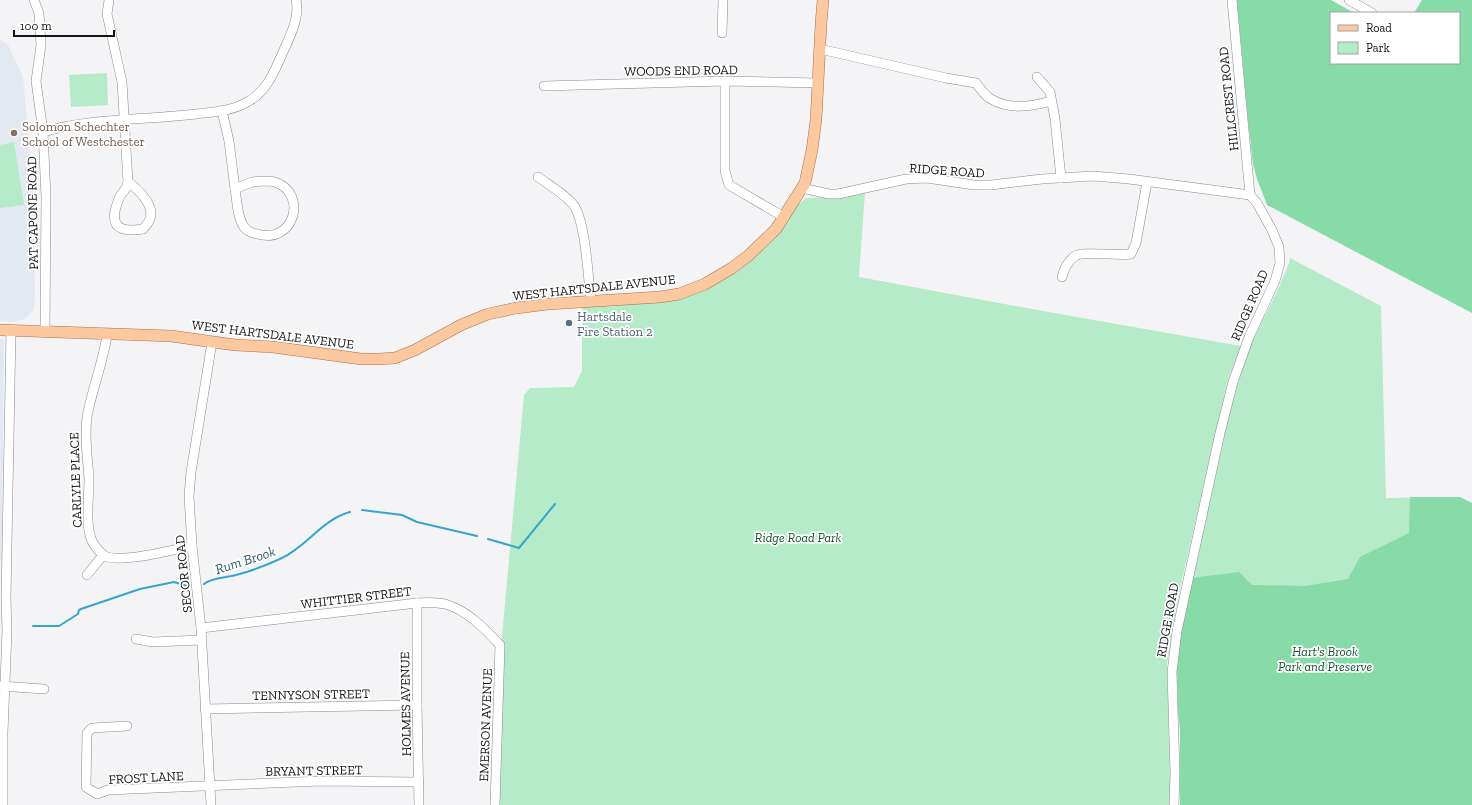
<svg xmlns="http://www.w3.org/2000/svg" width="1472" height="805" font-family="'Zilla Slab',serif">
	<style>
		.built { fill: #e3e9f0 }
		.green { fill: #b5ebc8 }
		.forest { fill: #86dba7 }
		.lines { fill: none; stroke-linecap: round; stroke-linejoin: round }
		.stream { stroke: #37a5cb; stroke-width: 2 }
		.minor-casing { stroke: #898a8b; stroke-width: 10 }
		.major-casing { stroke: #a97146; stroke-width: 12 }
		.minor { stroke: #fff; stroke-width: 9 }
		.major { stroke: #fbc8a0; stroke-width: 11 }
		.education-dot { fill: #8d6e63; stroke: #fff; stroke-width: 1.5 }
		.service-dot { fill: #5c6f8a; stroke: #fff; stroke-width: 1.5 }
		.labels { text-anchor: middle; stroke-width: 3.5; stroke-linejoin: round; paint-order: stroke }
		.street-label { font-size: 13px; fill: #141414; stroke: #fff }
		.education-label { font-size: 13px; fill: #785e54; stroke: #fff; text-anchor: start }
		.service-label { font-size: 13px; fill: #4e5e75; stroke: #fff; text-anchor: start }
		.park-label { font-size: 13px; font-style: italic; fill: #115232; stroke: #fff }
		.water-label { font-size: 14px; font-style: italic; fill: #2b5869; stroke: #fff }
	</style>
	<rect width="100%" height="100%" fill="#f4f4f6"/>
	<g class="built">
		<path d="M 0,40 L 7,43 L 23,77 L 33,189 L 35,291 L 34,310 L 24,319 L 13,322 L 0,321 Z"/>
		<path d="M 0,339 L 4,339 L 2,560 L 0,562 Z"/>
	</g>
	<g class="green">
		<path d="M 107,73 L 108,105 L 71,107 L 69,75 Z"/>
		<path d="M 14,142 L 24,205 L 0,208 L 0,145 Z"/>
		<path d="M 865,192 L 859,277 L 1043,311 L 1241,346 L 1228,379 L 1179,593 L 1171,638 L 1167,665 L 1170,780 L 1169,805 L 497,805 L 500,658 L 524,395 L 530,388 L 574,387 L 582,371 L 582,304 L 707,285 L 806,198 L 833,197 Z"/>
		<path d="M 1290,258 L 1381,306 L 1386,498 L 1460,497 L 1472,503 L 1472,805 L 1180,805 L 1180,729 L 1177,700 L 1178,699 L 1177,667 L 1179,642 C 1199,547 1216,450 1246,358 C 1255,331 1271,307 1282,280 C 1285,273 1289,265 1290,258 Z"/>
	</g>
	<g class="forest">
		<path d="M 1237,0 L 1331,0 L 1354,13 L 1331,13 L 1331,63 L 1459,63 L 1459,13 L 1414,13 L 1422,0 L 1472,0 L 1472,313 L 1267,205 L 1257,179 L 1253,164 L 1248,119 Z"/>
		<path d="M 1410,497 L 1460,497 L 1472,503 L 1472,805 L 1180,805 L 1180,729 L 1177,700 L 1178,699 L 1177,667 L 1179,642 L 1191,578 L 1239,572 L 1252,585 L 1305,586 L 1348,579 L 1360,557 L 1409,533 Z"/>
	</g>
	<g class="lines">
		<g class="stream">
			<path d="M 362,510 L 402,515 L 417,522 L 477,536"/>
			<path d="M 488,539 L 519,548 L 555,504"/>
			<path d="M 204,584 C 212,577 226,578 236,575 C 252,571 267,565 282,558 C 307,546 323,519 350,512"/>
			<path d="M 33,626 L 59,626 L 78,614 L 79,610 L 81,609 L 140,589 L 174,582 L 187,586"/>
		</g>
		<g class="minor-casing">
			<g id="minor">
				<path d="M 34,0 L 39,13 L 41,45 L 36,81 L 43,132 L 46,197 L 45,331"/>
				<path d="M 109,0 L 107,14 L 122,82 L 128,182"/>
				<path d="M 1232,0 L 1250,195"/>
				<path d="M 1349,0 L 1372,13"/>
				<path d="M 722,33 L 723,0"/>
				<path d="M 820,49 L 946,78 L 976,83 C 980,88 985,96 991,99 C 1009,110 1031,107 1051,101"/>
				<path d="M 1037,77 L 1050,92 L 1055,119 L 1061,178"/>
				<path d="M 725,81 L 725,171 L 729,185 L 784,217"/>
				<path d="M 544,86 L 725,81 L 818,83"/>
				<path d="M 222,111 L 229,141 L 235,189"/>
				<path d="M 43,132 C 90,118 147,120 196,114 C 214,112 233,111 249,101 C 267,91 275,70 283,52 C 290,36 300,18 296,0"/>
				<path d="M 538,177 C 549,185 568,196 575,207 C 586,227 588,277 591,301"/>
				<path d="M 263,181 C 267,181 272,181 275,182 C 308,193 295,245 257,234 C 252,233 247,231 244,227 C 237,217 237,200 235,189 L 252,182 Z"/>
				<path d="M 128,182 C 138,189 157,207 149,221 C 148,224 145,226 143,229 C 129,231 111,232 115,211 C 116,206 118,201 120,196 C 124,191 127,189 128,182 Z"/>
				<path d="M 802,188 L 829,194 L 838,194 L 906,179 L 927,178 L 974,185 L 991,185 L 1042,179 L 1093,176 L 1129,179 L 1250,195 L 1257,203 L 1272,230 L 1279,247 L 1280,263 L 1275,281 L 1249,337 L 1233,382 L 1220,433 L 1177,631 L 1172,672 L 1175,773 L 1174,805"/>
				<path d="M 1062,277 C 1064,269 1068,261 1075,256 C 1082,251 1119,256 1131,254 L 1136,243 L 1147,182"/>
				<path d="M 107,335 C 103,363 92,389 87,417 C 84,439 88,459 89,480 C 89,497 85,526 92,541 C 94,545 100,552 103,555 C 117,565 174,549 192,546"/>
				<path d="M 87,575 L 103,555"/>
				<path d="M 417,603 L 417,705 L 419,805"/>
				<path d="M 201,628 L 417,603 C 427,602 436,602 445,604 C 467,610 485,629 500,645 L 495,805"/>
				<path d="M 136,639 L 153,642 L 201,640"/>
				<path d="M 0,686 L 44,689"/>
				<path d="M 205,709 L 417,705"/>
				<path d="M 127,726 L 92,728 L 87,733 L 86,787 L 97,794 L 108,790 L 321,781 L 419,782"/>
				<path d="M 3,805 L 3,732 L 7,631 L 6,598 L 11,331"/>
				<path d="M 211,805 L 201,628 L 192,546 L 189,496 L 191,472 L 212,342"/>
			</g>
		</g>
		<g class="major-casing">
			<path id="major" d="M 0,330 L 171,336 L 235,345 L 273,347 L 361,359 L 379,359 L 395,358 L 415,350 L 461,325 L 488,314 L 516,308 L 548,304 L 660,297 L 679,294 L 705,284 L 732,268 L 748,256 L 776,229 L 805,183 L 812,150 L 816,120 L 821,24 L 823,0"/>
		</g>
		<use href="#minor" class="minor"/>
		<use href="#major" class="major"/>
	</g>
	<circle class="education-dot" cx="14" cy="133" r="4"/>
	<circle class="service-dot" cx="569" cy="323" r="4"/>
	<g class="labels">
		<g class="street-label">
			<text transform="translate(681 70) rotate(-1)" y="5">WOODS END ROAD</text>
			<text transform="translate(1228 99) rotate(-96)" y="5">HILLCREST ROAD</text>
			<text transform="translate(947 170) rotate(4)" y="5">RIDGE ROAD</text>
			<text transform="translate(32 213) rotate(-91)" y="5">PAT CAPONE ROAD</text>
			<text transform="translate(594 287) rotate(-6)" y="5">WEST HARTSDALE AVENUE</text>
			<text transform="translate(1249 305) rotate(-67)" y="5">RIDGE ROAD</text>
			<text transform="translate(273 334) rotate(7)" y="5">WEST HARTSDALE AVENUE</text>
			<text transform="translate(75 480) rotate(-92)" y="5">CARLYLE PLACE</text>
			<text transform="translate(183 574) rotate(-96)" y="5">SECOR ROAD</text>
			<text transform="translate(356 597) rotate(-7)" y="5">WHITTIER STREET</text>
			<text transform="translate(1167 620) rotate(-80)" y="5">RIDGE ROAD</text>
			<text transform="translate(311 694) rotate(-1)" y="5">TENNYSON STREET</text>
			<text transform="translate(405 704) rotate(-91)" y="5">HOLMES AVENUE</text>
			<text transform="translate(485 725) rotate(-88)" y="5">EMERSON AVENUE</text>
			<text transform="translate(314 770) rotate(-1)" y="5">BRYANT STREET</text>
			<text transform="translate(146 777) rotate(-3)" y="5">FROST LANE</text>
		</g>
		<g class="education-label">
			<text x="22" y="131">Solomon Schechter<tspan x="22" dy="15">School of Westchester</tspan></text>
		</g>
		<g class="service-label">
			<text x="577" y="321">Hartsdale<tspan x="577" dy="15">Fire Station 2</tspan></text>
		</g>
		<g class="park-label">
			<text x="798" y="542">Ridge Road Park</text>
			<text x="1325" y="656">Hart's Brook<tspan x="1325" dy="15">Park and Preserve</tspan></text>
		</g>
		<g class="water-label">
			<text transform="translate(245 560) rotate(-18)" y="5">Rum Brook</text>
		</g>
	</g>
	<rect x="1330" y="12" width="130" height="52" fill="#ffffff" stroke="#a1a1a1"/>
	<rect x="1338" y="25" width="20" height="6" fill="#fbc8a0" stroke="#a1a1a1"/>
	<text x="1366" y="32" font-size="12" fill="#141414">Road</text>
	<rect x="1338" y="42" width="20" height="12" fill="#b5ebc8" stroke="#a1a1a1"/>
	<text x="1366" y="52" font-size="12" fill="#141414">Park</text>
	<path d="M14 30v6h100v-6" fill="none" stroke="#141414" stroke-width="2"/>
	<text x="20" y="30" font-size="12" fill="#141414" stroke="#ffffff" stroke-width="3" paint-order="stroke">100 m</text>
</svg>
